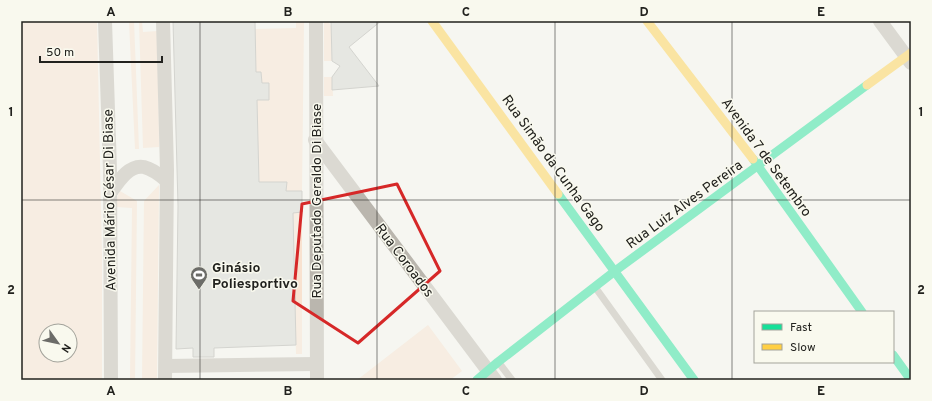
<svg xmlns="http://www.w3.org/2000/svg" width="932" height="401" font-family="Overpass,sans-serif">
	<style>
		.green { fill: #f8e2d0; fill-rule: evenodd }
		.building { fill: #d3d4d0; stroke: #aaaba7 }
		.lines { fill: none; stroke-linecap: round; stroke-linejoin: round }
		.lane { stroke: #bab6ae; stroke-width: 7 }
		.street { stroke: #bab6ae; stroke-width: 14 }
		.fast { stroke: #16e098; stroke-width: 9 }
		.slow { stroke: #ffcf43; stroke-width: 9 }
		.marked { fill: none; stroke: #d62828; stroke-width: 3; stroke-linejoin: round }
		.grid { fill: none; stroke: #22221e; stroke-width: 1; stroke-opacity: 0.55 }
		.labels { text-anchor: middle; stroke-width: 3; stroke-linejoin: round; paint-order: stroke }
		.street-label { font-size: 14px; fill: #22221e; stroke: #f9f9ee }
		.poi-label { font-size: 14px; font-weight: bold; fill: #22221e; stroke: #f9f9ee; text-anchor: start }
		.neatline { fill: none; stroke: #22221e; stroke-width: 1.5 }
		.grid-label { font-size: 13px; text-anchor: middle; font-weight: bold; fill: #22221e }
	</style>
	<rect width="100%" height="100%" fill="#f6f6f1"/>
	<g class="green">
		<path d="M 21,21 L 97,21 L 102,255 L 102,380 L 21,380 ZM 46,331 L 70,331 L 70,355 L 46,355 Z"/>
		<path d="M 112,21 L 134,21 L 139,149 L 135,149 L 129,22 L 113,23 Z"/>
		<path d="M 139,21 L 142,21 L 143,32 L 158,31 L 159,147 L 143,148 Z"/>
		<path d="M 296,21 L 304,21 L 302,191 L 286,191 L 286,182 L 276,182 L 275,191 L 259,191 L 257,100 L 269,83 L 257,83 L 261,79 L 261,73 L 256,72 L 255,29 L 296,28 Z"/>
		<path d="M 324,21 L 328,21 L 331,26 L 332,61 L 324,61 Z"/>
		<path d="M 324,77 L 332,77 L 333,96 L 324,96 Z"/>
		<path d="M 159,185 L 157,380 L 142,380 L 144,201 Z"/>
		<path d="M 120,191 L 137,201 L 135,380 L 130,380 L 132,208 L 117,207 C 116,201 117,196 120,191 Z"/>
		<path d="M 302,212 L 302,354 L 296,354 L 293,213 Z"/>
		<path d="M 428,325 L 462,371 L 450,380 L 357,380 Z"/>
	</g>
	<g class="building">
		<path d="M 173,21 L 255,21 L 256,72 L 261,72 L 262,83 L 269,83 L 269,100 L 257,100 L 259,182 L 287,182 L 286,191 L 302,191 L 302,212 L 293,213 L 296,345 L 214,348 L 214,357 L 193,357 L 193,348 L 176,349 L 178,206 Z"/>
		<path d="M 331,21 L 381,21 L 349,47 L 379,86 L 332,90 L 332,77 L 340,66 L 332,61 Z"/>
	</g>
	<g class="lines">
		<g class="lane">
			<path d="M 595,287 L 662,380"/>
			<path d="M 499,363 L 512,380"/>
		</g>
		<g class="street">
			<path d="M 105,21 L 110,170 L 111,380"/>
			<path d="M 163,21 L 167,170 L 165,380"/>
			<path d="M 316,21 L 317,380"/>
			<path d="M 880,21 L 911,63"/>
			<path d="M 315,140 L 495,380"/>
			<path d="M 111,192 C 118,182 129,164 144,167 C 152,169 160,175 166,180"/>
			<path d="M 166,366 L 316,364"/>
		</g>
		<g class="fast">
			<path d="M 753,159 L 862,312"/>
			<path d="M 558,194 L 694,380"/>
			<path d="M 893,355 L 911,380"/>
			<path d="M 477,380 L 498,362 L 615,271 L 867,85"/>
		</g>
		<g class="slow">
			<path d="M 432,21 L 558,194"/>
			<path d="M 647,21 L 753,159"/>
			<path d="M 867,85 L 911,53"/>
		</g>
	</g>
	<path d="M0 0H932V401H0ZM 397,184 L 440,271 L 358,343 L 293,301 L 302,204 Z" fill="#f6f6f1" fill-opacity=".55" fill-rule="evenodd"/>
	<path class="marked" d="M 397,184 L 440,271 L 358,343 L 293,301 L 302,204 Z"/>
	<path class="grid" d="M 200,21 L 200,380M 377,21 L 377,380M 555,21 L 555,380M 732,21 L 732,380M 21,200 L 911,200"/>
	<defs>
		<g id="stadium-pin" transform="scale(0.9)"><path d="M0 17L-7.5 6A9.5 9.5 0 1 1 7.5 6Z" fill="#6c6c68" stroke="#f9f9ee"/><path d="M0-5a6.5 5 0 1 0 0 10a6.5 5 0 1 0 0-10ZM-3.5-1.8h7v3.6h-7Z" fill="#fff"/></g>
	</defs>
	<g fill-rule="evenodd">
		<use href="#stadium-pin" x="199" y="275"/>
	</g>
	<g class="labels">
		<g class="street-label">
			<text transform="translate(767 157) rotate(54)" y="5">Avenida 7 de Setembro</text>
			<text transform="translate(554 163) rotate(54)" y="5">Rua Simão da Cunha Gago</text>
			<text transform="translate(109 200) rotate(-91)" y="5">Avenida Mário César Di Biase</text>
			<text transform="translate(316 201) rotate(-90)" y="5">Rua Deputado Geraldo Di Biase</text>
			<text transform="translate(684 204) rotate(-36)" y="5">Rua Luiz Alves Pereira</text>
			<text transform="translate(405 260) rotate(53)" y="5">Rua Coroados</text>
		</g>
		<g class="poi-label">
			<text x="212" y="272">Ginásio<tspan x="212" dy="16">Poliesportivo</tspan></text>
		</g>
	</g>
	<rect width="932" height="401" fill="none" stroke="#f9f9ee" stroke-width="44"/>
	<rect x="754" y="311" width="140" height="52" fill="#f9f9ee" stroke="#a3a39b"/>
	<rect x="762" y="324" width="20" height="6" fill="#16e098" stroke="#a3a39b"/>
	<text x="790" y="331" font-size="12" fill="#22221e">Fast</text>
	<rect x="762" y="344" width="20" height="6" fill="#ffcf43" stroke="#a3a39b"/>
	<text x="790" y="351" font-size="12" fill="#22221e">Slow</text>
	<g transform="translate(58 343) rotate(123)"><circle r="19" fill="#f9f9ee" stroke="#a3a39b"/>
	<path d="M0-3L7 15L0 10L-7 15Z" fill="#6c6c68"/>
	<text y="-6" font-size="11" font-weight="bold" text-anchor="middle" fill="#22221e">N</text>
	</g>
	<path d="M40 56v6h122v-6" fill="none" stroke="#22221e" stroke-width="2"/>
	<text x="46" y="56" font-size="12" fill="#22221e" stroke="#f9f9ee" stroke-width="3" paint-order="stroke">50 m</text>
	<rect x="22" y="22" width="888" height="357" class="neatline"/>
	<g class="grid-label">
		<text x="111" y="16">A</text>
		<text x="288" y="16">B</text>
		<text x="466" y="16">C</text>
		<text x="644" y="16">D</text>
		<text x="821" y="16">E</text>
		<text x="11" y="116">1</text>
		<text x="921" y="116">1</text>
		<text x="11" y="294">2</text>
		<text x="921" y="294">2</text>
		<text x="111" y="395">A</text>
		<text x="288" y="395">B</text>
		<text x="466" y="395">C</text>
		<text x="644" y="395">D</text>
		<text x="821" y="395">E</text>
	</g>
</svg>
